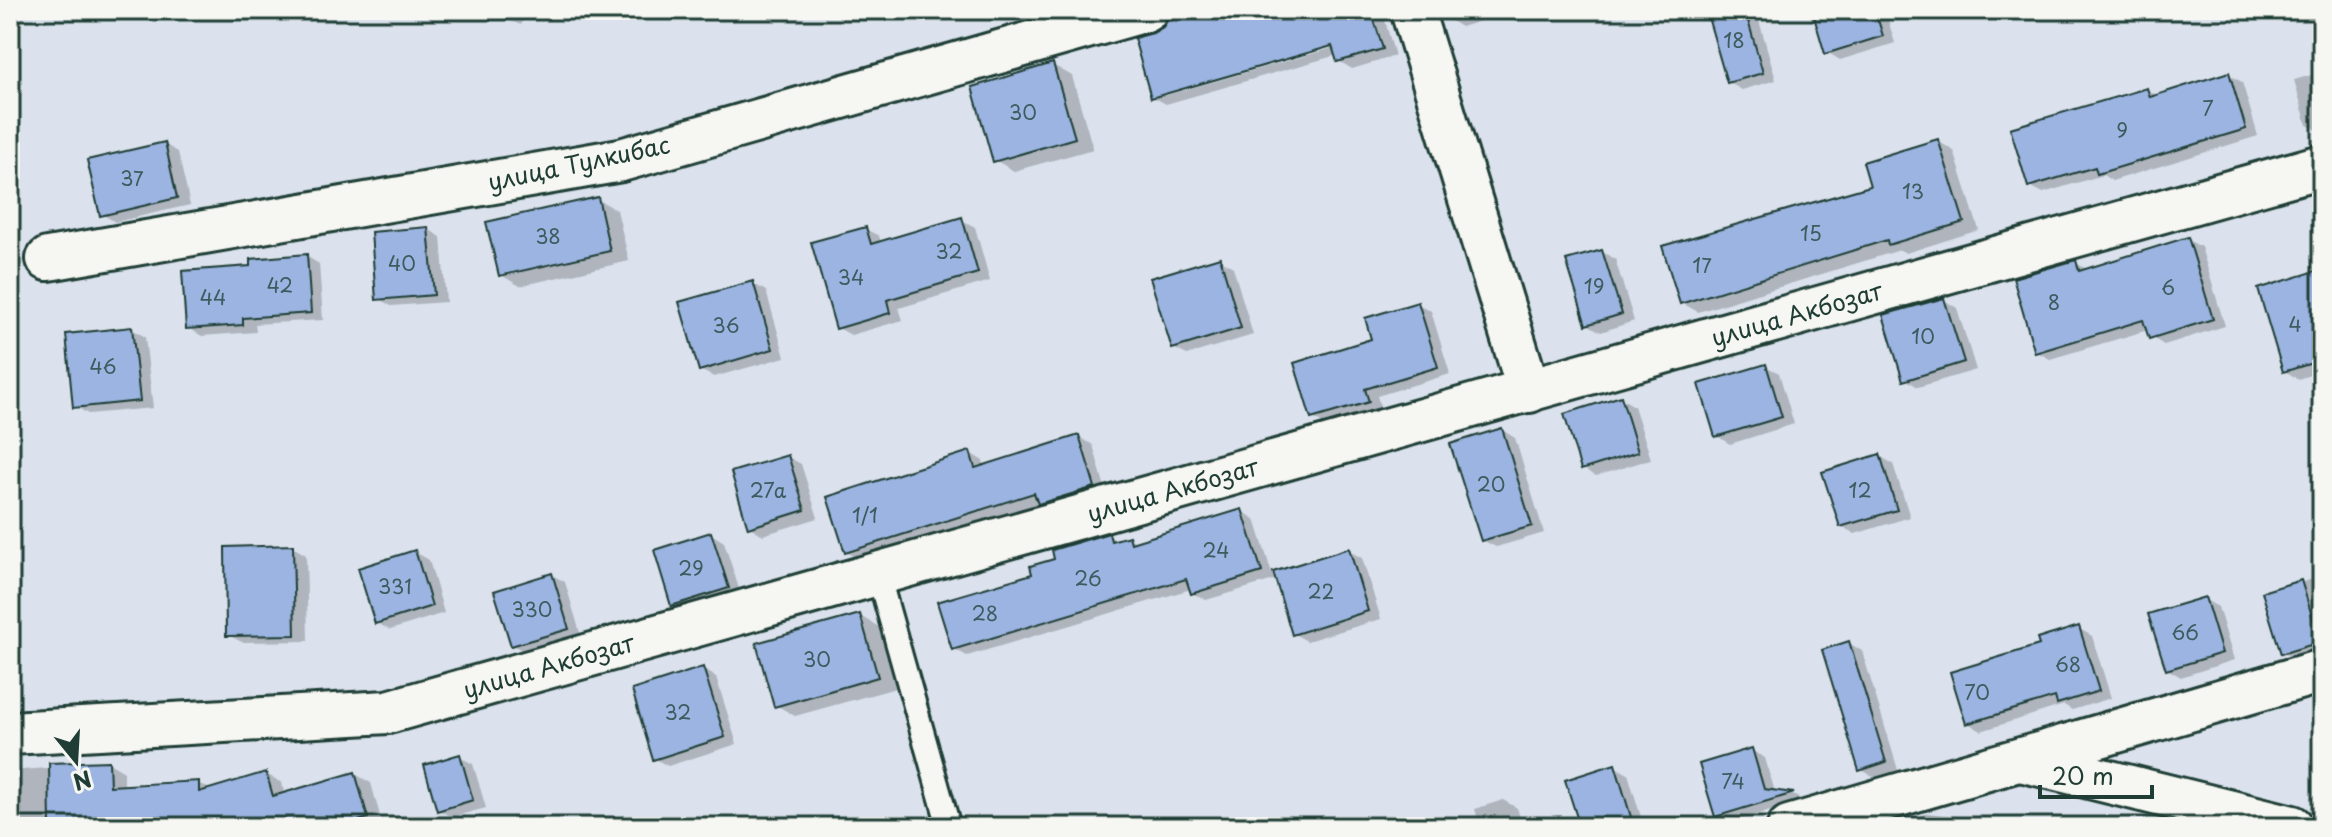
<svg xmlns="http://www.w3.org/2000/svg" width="2332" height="837" font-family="'Playpen Sans',sans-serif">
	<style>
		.shadow { fill: #0003; fill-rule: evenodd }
		.building { fill: #9cb4e1; stroke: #1f3d34; stroke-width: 2 }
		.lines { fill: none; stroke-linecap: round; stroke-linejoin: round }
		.service-casing { stroke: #1f3d34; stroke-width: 28 }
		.minor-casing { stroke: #1f3d34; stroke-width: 48 }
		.service { stroke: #f6f6f2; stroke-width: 22 }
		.minor { stroke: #f6f6f2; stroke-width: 42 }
		.labels { text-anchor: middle; stroke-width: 6; stroke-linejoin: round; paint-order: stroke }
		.number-label { font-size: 20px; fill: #3e5b5f }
		.street-label { font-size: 24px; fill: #1f3d34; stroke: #f6f6f2 }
	</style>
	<rect width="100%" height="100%" fill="#dbe2ed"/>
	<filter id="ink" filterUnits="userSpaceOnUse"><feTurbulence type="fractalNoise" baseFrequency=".0125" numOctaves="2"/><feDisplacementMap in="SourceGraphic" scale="16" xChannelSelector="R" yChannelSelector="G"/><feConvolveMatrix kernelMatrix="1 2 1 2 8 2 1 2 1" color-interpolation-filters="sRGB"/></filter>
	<g filter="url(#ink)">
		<g class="shadow">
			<path d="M 483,10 L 527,10 L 521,25 Z"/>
			<path d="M 1211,10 L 1382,10 L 1395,56 L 1352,69 L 1339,61 L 1337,55 L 1166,104 L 1153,97 L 1164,29 ZM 1342,41 L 1343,45 L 1160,97 L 1160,93 Z"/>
			<path d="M 1445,10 L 1516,10 L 1461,27 L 1448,19 Z"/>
			<path d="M 1708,10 L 1756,10 L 1776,80 L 1742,90 L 1728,82 Z"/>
			<path d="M 1814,10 L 1885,10 L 1895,43 L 1840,60 L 1827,52 Z"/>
			<path d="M 1053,65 L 1072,76 L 1093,149 L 1014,171 L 995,160 Z"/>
			<path d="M 2322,72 L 2322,132 L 2321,132 L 2307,125 L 2294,80 Z"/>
			<path d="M 2228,74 L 2242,82 L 2258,136 L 2112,181 L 2103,175 L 2043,193 L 2030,186 L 2147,90 L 2158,96 Z"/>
			<path d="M 1938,141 L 1954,151 L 1979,230 L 1906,253 L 1900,250 L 1698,312 L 1682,303 L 1872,187 Z"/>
			<path d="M 164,144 L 178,152 L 190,205 L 115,222 L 102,214 Z"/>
			<path d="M 597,199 L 617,210 L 629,261 L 520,286 L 501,275 Z"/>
			<path d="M 2322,204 L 2322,225 L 2316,206 Z"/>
			<path d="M 962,220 L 975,227 L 990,281 L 899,308 L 903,320 L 851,335 L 838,328 L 865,229 L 879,236 L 881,243 Z"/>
			<path d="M 428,229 L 441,237 L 446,302 L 391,306 L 378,298 Z"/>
			<path d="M 2188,240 L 2201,247 L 2225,326 L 2164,345 L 2151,337 L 2148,330 L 2050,359 L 2037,352 L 2076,263 L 2088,270 Z"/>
			<path d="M 1602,252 L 1615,259 L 1634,321 L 1601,332 L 1587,324 Z"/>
			<path d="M 306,256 L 319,264 L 323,320 L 255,324 L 256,332 L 202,336 L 188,328 L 252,268 Z"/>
			<path d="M 1219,259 L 1233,267 L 1253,335 L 1187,355 L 1173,348 Z"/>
			<path d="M 2322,275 L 2322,371 L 2298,379 L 2285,371 Z"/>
			<path d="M 752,283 L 766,291 L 785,357 L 714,377 L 700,370 Z"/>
			<path d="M 1944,300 L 1957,308 L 1976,370 L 1918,387 L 1905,379 Z"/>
			<path d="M 1418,304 L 1431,311 L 1450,374 L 1377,396 L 1381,409 L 1326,426 L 1313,418 L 1374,341 Z"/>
			<path d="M 132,329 L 145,337 L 153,408 L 88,414 L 75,406 Z"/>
			<path d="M 1765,366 L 1779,373 L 1794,424 L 1730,444 L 1717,436 Z"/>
			<path d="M 1621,398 L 1634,406 L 1651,459 L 1596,476 L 1583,469 Z"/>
			<path d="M 1502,430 L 1515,438 L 1544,533 L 1496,547 L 1482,540 Z"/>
			<path d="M 1079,437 L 1093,445 L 1107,495 L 1053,510 L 1040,503 L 860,560 L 846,552 L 970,453 L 983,461 L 985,467 Z"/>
			<path d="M 1880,456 L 1893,464 L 1910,517 L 1855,534 L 1841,526 Z"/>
			<path d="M 788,457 L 801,464 L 818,518 L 763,535 L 750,527 Z"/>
			<path d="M 1242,511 L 1255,519 L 1272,574 L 1349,551 L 1362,558 L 1381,619 L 1307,641 L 1294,634 L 1277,579 L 1206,600 L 1192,593 L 1191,589 L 967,656 L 954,649 L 1034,575 L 1057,560 L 1109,536 L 1118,541 L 1129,538 L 1137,543 Z"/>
			<path d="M 711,534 L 724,542 L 741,595 L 686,612 L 673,604 Z"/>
			<path d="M 293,547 L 306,555 L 308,641 L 242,642 L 228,635 Z"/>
			<path d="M 415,552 L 429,560 L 444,613 L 390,630 L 377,623 Z"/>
			<path d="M 552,575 L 565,582 L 581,636 L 526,653 L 513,645 Z"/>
			<path d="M 2322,576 L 2322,652 L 2296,660 L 2282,652 L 2265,594 Z"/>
			<path d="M 2204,599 L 2218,607 L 2234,660 L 2181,677 L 2167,669 Z"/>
			<path d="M 860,616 L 879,627 L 896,688 L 795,716 L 776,705 Z"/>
			<path d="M 2078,628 L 2092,636 L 2111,698 L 2072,710 L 2064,705 L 1981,731 L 1968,723 L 2041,646 Z"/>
			<path d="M 1849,643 L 1862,651 L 1898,770 L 1874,777 L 1860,769 Z"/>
			<path d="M 703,669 L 716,677 L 737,744 L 668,766 L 655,759 Z"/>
			<path d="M 1751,750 L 1765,758 L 1775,792 L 1793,795 L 1804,801 L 1730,823 L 1717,815 Z"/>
			<path d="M 460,757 L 473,764 L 486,808 L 452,817 L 438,810 Z"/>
			<path d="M 109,763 L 124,772 L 124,787 L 198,783 L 211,790 L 266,774 L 282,783 L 285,795 L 355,774 L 371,783 L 383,827 L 10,827 L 10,771 Z"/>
			<path d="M 1614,766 L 1628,774 L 1644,827 L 1582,827 Z"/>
			<path d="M 1503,800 L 1517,808 L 1523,827 L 1480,827 L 1475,809 Z"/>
			<path d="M 1928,813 L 1981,820 L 1993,827 L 1912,827 L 1913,818 Z"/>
			<path d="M 605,821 L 615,827 L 584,827 Z"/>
		</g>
		<g class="building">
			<path d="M 1203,10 L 1371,10 L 1383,49 L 1337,62 L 1332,46 L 1151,98 L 1134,38 L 1153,33 L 1163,27 L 1167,21 Z"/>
			<path d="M 1706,10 L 1745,10 L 1763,73 L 1727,83 Z"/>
			<path d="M 1812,10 L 1875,10 L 1883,36 L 1825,54 Z"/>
			<path d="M 1053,63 L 1075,138 L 993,162 L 972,87 Z"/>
			<path d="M 2229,72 L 2246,129 L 2097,174 L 2095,167 L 2028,187 L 2010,128 L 2147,88 L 2150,97 Z"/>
			<path d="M 1938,139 L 1964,222 L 1888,245 L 1887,240 L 1680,304 L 1662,246 L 1870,186 L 1863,162 Z"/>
			<path d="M 165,142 L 177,198 L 100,216 L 87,160 Z"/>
			<path d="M 598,197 L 610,251 L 499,276 L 486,222 Z"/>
			<path d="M 962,217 L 978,273 L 887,300 L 890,313 L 836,329 L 811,242 L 866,227 L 871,244 Z"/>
			<path d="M 428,227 L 434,295 L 376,300 L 371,232 Z"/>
			<path d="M 2188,237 L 2213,319 L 2149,339 L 2143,320 L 2035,353 L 2013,278 L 2076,260 L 2079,271 Z"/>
			<path d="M 1602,250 L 1622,314 L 1586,325 L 1566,260 Z"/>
			<path d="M 307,254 L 311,313 L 243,318 L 243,325 L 186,329 L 182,271 L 250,266 L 250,259 Z"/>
			<path d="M 1220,257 L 1241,328 L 1172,349 L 1150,278 Z"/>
			<path d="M 2322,269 L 2322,360 L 2283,372 L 2258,289 Z"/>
			<path d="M 753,281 L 773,349 L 699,371 L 679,302 Z"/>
			<path d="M 1944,298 L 1964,362 L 1903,381 L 1883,315 Z"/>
			<path d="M 1418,302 L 1438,367 L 1365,389 L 1369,402 L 1311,419 L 1294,363 L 1371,339 L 1365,318 Z"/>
			<path d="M 132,327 L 140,401 L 73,408 L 66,334 Z"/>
			<path d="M 1766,364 L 1782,417 L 1715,437 L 1699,384 Z"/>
			<path d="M 1621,396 L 1638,452 L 1581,470 L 1564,414 Z"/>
			<path d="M 1502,428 L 1532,526 L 1481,541 L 1450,444 Z"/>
			<path d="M 1079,435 L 1095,487 L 1038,504 L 1034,493 L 845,553 L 827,497 L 970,451 L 975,468 Z"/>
			<path d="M 1880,454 L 1897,510 L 1840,527 L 1822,472 Z"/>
			<path d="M 788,455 L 805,510 L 748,528 L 731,472 Z"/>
			<path d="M 1242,509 L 1262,572 L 1191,594 L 1186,579 L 952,650 L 937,602 L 1032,574 L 1030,566 L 1054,559 L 1052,550 L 1109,533 L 1111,541 L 1129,536 L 1131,543 Z"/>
			<path d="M 711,532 L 729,588 L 671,606 L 654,550 Z"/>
			<path d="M 293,545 L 295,635 L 226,636 L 225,547 Z"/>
			<path d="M 1349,548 L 1368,611 L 1292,635 L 1273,572 Z"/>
			<path d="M 415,550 L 432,606 L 375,624 L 358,568 Z"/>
			<path d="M 552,573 L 569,629 L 511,646 L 494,591 Z"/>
			<path d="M 2301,580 L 2320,642 L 2281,654 L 2262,592 Z"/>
			<path d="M 2205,597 L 2222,653 L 2166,670 L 2148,614 Z"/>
			<path d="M 860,614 L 878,677 L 774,707 L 756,643 Z"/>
			<path d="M 2079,626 L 2099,691 L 2057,704 L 2055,697 L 1966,724 L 1950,672 L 2039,645 L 2037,639 Z"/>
			<path d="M 1849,641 L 1886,762 L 1859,771 L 1822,650 Z"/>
			<path d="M 703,667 L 725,737 L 653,760 L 632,690 Z"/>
			<path d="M 1752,748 L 1764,789 L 1794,793 L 1715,817 L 1699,764 Z"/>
			<path d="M 460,754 L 473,800 L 437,811 L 424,765 Z"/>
			<path d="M 109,761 L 110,786 L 199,781 L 199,792 L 266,772 L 273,796 L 355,772 L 368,818 L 338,827 L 50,827 L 49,763 Z"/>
			<path d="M 1615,764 L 1634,827 L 1580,827 L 1565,780 Z"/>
		</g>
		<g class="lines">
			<g class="service-casing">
				<path id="service" d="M 878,574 L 949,827"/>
			</g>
			<g class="minor-casing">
				<g id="minor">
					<path d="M 1412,10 L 1529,391"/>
					<path d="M 48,259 L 621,160 L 1146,10"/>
					<path d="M 10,733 L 388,712 L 2322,166"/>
					<path d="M 2021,760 L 2292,827"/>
					<path d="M 1789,827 L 2322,671"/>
				</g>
			</g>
			<use href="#service" class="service"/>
			<use href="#minor" class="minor"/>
		</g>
	</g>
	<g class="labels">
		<g class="number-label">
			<text x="1734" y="48">18</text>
			<text x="2208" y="116">7</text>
			<text x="1023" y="120">30</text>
			<text x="2122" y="138">9</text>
			<text x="132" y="186">37</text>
			<text x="1913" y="199">13</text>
			<text x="1811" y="241">15</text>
			<text x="548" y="244">38</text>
			<text x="949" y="259">32</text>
			<text x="402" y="271">40</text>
			<text x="1702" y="273">17</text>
			<text x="851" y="285">34</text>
			<text x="280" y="293">42</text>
			<text x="1594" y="294">19</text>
			<text x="2168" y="295">6</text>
			<text x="213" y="305">44</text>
			<text x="2054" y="310">8</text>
			<text x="2295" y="332">4</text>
			<text x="726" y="333">36</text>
			<text x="1923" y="344">10</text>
			<text x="103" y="374">46</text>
			<text x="1491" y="492">20</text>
			<text x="768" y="498">27а</text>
			<text x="1860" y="498">12</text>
			<text x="865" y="523">1/1</text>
			<text x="1216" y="558">24</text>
			<text x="691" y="576">29</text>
			<text x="1088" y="586">26</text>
			<text x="395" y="594">331</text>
			<text x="1321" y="599">22</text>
			<text x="532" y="617">330</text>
			<text x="985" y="621">28</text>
			<text x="2185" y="640">66</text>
			<text x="817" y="667">30</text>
			<text x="2068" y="672">68</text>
			<text x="1977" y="700">70</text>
			<text x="678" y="720">32</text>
			<text x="1733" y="789">74</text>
		</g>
		<g class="street-label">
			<text transform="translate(579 164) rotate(-12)" y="8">улица Тулкибас</text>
			<text transform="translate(1797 315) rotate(-16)" y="8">улица Акбозат</text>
			<text transform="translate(1173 491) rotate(-16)" y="8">улица Акбозат</text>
			<text transform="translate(549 667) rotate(-16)" y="8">улица Акбозат</text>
		</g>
	</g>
	<rect width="2332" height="837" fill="none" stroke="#f6f6f2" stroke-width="40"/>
	<rect x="20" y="20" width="2292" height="797" fill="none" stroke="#1f3d34" stroke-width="3" filter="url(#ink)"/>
	<g transform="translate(76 761) rotate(162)" stroke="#f6f6f2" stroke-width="6" paint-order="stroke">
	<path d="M0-6L14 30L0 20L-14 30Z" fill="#1f3d34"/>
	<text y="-12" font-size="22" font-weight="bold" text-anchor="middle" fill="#1f3d34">N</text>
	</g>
	<path d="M2040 785v12h112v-12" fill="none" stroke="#1f3d34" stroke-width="4"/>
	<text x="2052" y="785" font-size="24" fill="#1f3d34" stroke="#f6f6f2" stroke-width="6" paint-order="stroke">20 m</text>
</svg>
